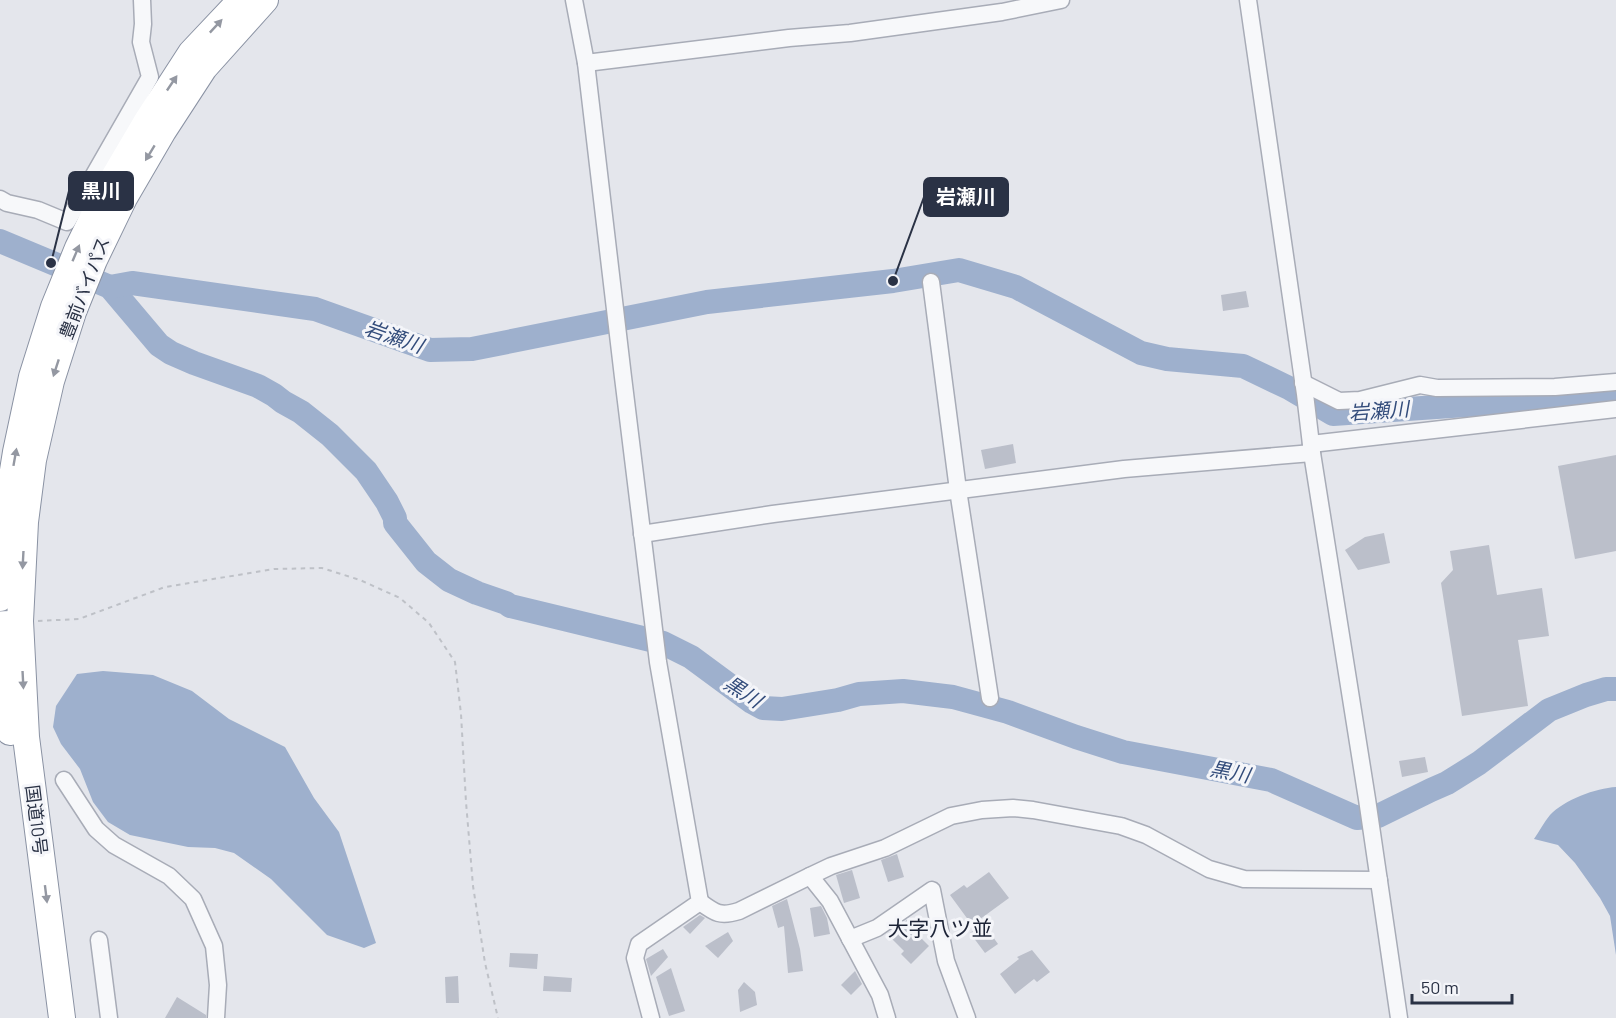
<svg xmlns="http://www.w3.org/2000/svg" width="1616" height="1018" font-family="Barlow,'Noto Sans JP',sans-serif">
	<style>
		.water { fill: #9eb0cd }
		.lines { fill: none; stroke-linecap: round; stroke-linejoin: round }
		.river { stroke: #9eb0cd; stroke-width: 24 }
		.building { fill: #bbbfca }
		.minor-casing { stroke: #a8acb7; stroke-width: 19 }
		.major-casing { stroke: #a2a9b8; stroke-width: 23 }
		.highway-casing { stroke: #8a92a3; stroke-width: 28 }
		.path { stroke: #bec1c7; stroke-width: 2; stroke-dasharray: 4.5 4.5; stroke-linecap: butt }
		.minor { stroke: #f7f8fa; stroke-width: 16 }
		.major { stroke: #fff; stroke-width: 21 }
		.highway { stroke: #fff; stroke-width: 26 }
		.oneway { fill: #9498a2 }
		.labels { text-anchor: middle; stroke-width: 6; stroke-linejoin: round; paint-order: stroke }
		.street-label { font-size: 18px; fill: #2a3245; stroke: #f4f5f9 }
		.water-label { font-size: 20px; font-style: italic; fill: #334c7b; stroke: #f4f5f9 }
		.quarter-label { font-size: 21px; fill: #1c2336; stroke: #f4f5f9 }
		.leader { fill: none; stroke: #2a3245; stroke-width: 2 }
		.callout-dot { fill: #2a3245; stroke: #f4f5f9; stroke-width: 2 }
		.callout { fill: #2a3245; stroke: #2a3245; stroke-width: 2 }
		.callout-label { font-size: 20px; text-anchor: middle; font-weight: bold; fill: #fff }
	</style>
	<rect width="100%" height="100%" fill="#e4e6ec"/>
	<g class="water">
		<path d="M 103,671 L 153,675 L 192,691 L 229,719 L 285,747 L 314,798 L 339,832 L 376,943 L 364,948 L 327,935 L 271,879 L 234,853 L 215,848 L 188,847 L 130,835 L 108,822 L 93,802 L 80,769 L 61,744 L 53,727 L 56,706 L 77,674 Z"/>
		<path d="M 1616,787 L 1616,955 L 1610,916 L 1600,898 L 1575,863 L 1558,845 L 1534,839 C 1539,832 1544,822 1550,815 C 1564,800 1596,788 1616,787 Z"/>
	</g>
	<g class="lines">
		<g class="river">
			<path d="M 0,241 L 110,287 L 159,345 L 171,353 L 194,363 L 258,386 L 274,395 L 283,402 L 301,412 L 330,435 L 366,471 L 387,502 L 395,518 L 395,523 L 426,562 L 449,580 L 477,593 L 506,603 L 510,606 L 663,643 L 691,657 L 752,702 L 763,708 L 782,709 L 838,700 L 859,694 L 903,691 L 953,697 L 1008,712 L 1076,737 L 1123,752 L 1271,780 L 1357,818 L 1378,816 L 1431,790 L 1447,783 L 1479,763 L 1549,710 L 1586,695 L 1606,689 L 1616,689"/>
			<path d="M 110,287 L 132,283 L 315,309 L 430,350 L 472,349 L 707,302 L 893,281 L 959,270 L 1016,287 L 1141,353 L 1167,359 L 1243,366 L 1289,388 L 1333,414 L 1616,395"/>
		</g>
	</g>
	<g class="building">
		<path d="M 1246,291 L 1249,307 L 1223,311 L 1221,295 Z"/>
		<path d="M 1013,444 L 1016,463 L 985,469 L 981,450 Z"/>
		<path d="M 1616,455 L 1616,551 L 1575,559 L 1558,466 Z"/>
		<path d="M 1384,533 L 1390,563 L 1358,570 L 1345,550 L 1365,537 Z"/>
		<path d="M 1489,545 L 1497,595 L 1542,588 L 1549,636 L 1518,640 L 1528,706 L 1462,716 L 1441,583 L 1453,570 L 1450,551 Z"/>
		<path d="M 1425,757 L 1428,772 L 1402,777 L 1399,761 Z"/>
		<path d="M 897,854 L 904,877 L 888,882 L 881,860 Z"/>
		<path d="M 852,870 L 860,898 L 844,903 L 836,875 Z"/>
		<path d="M 989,872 L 1009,898 L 972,925 L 950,895 L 964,885 L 967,888 Z"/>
		<path d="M 787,899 L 800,949 L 803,971 L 788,973 L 784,926 L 778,928 L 772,906 Z"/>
		<path d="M 821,906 L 827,918 L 830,934 L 814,937 L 810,908 Z"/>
		<path d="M 700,915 L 705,918 L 690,934 L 683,927 Z"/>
		<path d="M 907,920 L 913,927 L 912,929 L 929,946 L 911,964 L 901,954 L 904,951 L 887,934 Z"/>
		<path d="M 983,923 L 998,944 L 985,953 L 970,933 Z"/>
		<path d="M 728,932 L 733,941 L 718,958 L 705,946 Z"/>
		<path d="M 663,949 L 668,957 L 651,976 L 646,959 Z"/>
		<path d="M 1032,950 L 1050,972 L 1037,982 L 1034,979 L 1015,994 L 1000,974 L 1019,959 L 1017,957 Z"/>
		<path d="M 510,953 L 538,954 L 537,969 L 509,967 Z"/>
		<path d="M 671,968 L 685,1011 L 669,1016 L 656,977 Z"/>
		<path d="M 855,971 L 862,984 L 851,995 L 841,985 Z"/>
		<path d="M 458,976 L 459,1003 L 446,1003 L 445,977 Z"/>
		<path d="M 544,976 L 572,978 L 571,992 L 543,991 Z"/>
		<path d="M 744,982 L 755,992 L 757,1005 L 740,1012 L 738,990 Z"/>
		<path d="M 177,997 L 206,1015 L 206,1018 L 165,1018 Z"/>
	</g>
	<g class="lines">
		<g class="minor-casing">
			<g id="minor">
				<path d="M 574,0 L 586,63 L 623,377 L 658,662 L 700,902 L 639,944 L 635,958 L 651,1018"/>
				<path d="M 1248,0 L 1305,394 L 1312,453 L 1367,799 L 1399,1018"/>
				<path d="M 586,63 L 789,38 L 850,33 L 1002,12 L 1061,0"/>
				<path d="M 0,199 L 7,203 L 38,210 L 67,222 L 150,77 L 141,42 L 143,24 L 142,0"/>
				<path d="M 931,282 L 958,490 L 990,698"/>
				<path d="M 1303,383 L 1339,401 L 1360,400 L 1420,385 L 1437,388 L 1555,387 L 1616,382"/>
				<path d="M 1311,444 L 1616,409"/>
				<path d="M 642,534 L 773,514 L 1124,469 L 1312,453"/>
				<path d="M 64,780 L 96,829 L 114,845 L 169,876 L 193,899 L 214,946 L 218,985 L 216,1018"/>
				<path d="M 810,876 L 830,901 L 880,995 L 887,1018"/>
				<path d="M 700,902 C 715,913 720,917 739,911 L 810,876 L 831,866 L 885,848 L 951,816 L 982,810 L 1013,808 L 1033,810 L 1121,826 L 1146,835 L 1209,869 L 1244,879 L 1379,880"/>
				<path d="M 850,939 L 877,928 L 932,890 L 946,961 L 967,1018"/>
				<path d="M 99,940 L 109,1018"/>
			</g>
		</g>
		<g class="major-casing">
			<path id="major" d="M 0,622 L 20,621"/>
		</g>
		<g class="highway-casing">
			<g id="highway">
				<path d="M 0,598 L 5,520 L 16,452 L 32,377 L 54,307 L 78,248 L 107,189 L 147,121 L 191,53 L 241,0"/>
				<path d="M 0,637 L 10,732"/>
				<path d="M 62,1018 L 26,737 L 20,621 L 25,522 L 33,460 L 51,381 L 73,312 L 94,260 L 124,198 L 163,131 L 204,68 L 265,0"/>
			</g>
		</g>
		<path class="path" d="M 38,621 L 79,619 L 165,587 L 274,569 L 322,568 L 360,580 L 400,598 L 429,623 L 455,662 L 461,714 L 466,802 L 473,886 L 485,963 L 498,1018"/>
		<use href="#minor" class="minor"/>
		<use href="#major" class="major"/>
		<use href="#highway" class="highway"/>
	</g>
	<defs><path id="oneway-solid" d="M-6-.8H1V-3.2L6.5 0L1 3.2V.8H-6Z" transform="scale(1.5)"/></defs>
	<g class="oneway">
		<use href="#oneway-solid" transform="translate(216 26) rotate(-47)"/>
		<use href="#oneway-solid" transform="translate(172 83) rotate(-56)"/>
		<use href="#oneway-solid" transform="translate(150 153) rotate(121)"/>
		<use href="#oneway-solid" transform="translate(76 253) rotate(-67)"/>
		<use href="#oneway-solid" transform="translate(56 368) rotate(108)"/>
		<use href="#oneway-solid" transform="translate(15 457) rotate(-80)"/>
		<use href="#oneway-solid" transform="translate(23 560) rotate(93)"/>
		<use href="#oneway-solid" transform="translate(23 680) rotate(87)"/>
		<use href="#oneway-solid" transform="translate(46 894) rotate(83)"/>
	</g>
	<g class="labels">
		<g class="street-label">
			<text transform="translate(85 288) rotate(-69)" y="6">豊前バイパス</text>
			<text transform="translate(36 820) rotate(83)" y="6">国道10号</text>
		</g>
		<g class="water-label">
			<text transform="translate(394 337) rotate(19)" y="7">岩瀬川</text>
			<text transform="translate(1379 411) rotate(-4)" y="7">岩瀬川</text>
			<text transform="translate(743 692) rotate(33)" y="7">黒川</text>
			<text transform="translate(1230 772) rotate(11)" y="7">黒川</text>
		</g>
		<g class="quarter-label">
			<text x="940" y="936">大字八ツ並</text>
		</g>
	</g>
	<path class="leader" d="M51 263L69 191M893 281L924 197"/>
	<g class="callout-dot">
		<circle cx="51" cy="263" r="6"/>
		<circle cx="893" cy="281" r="6"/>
	</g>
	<g class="callout">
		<rect x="69" y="172" width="64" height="38" rx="6"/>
		<rect x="924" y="178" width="84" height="38" rx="6"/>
	</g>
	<g class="callout-label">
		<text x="101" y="198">黒川</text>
		<text x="966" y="204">岩瀬川</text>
	</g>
	<path d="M1412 994v9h100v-9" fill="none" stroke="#2a3245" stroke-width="3"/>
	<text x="1421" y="994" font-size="18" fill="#2a3245" stroke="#f4f5f9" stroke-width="4.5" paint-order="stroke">50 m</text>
</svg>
